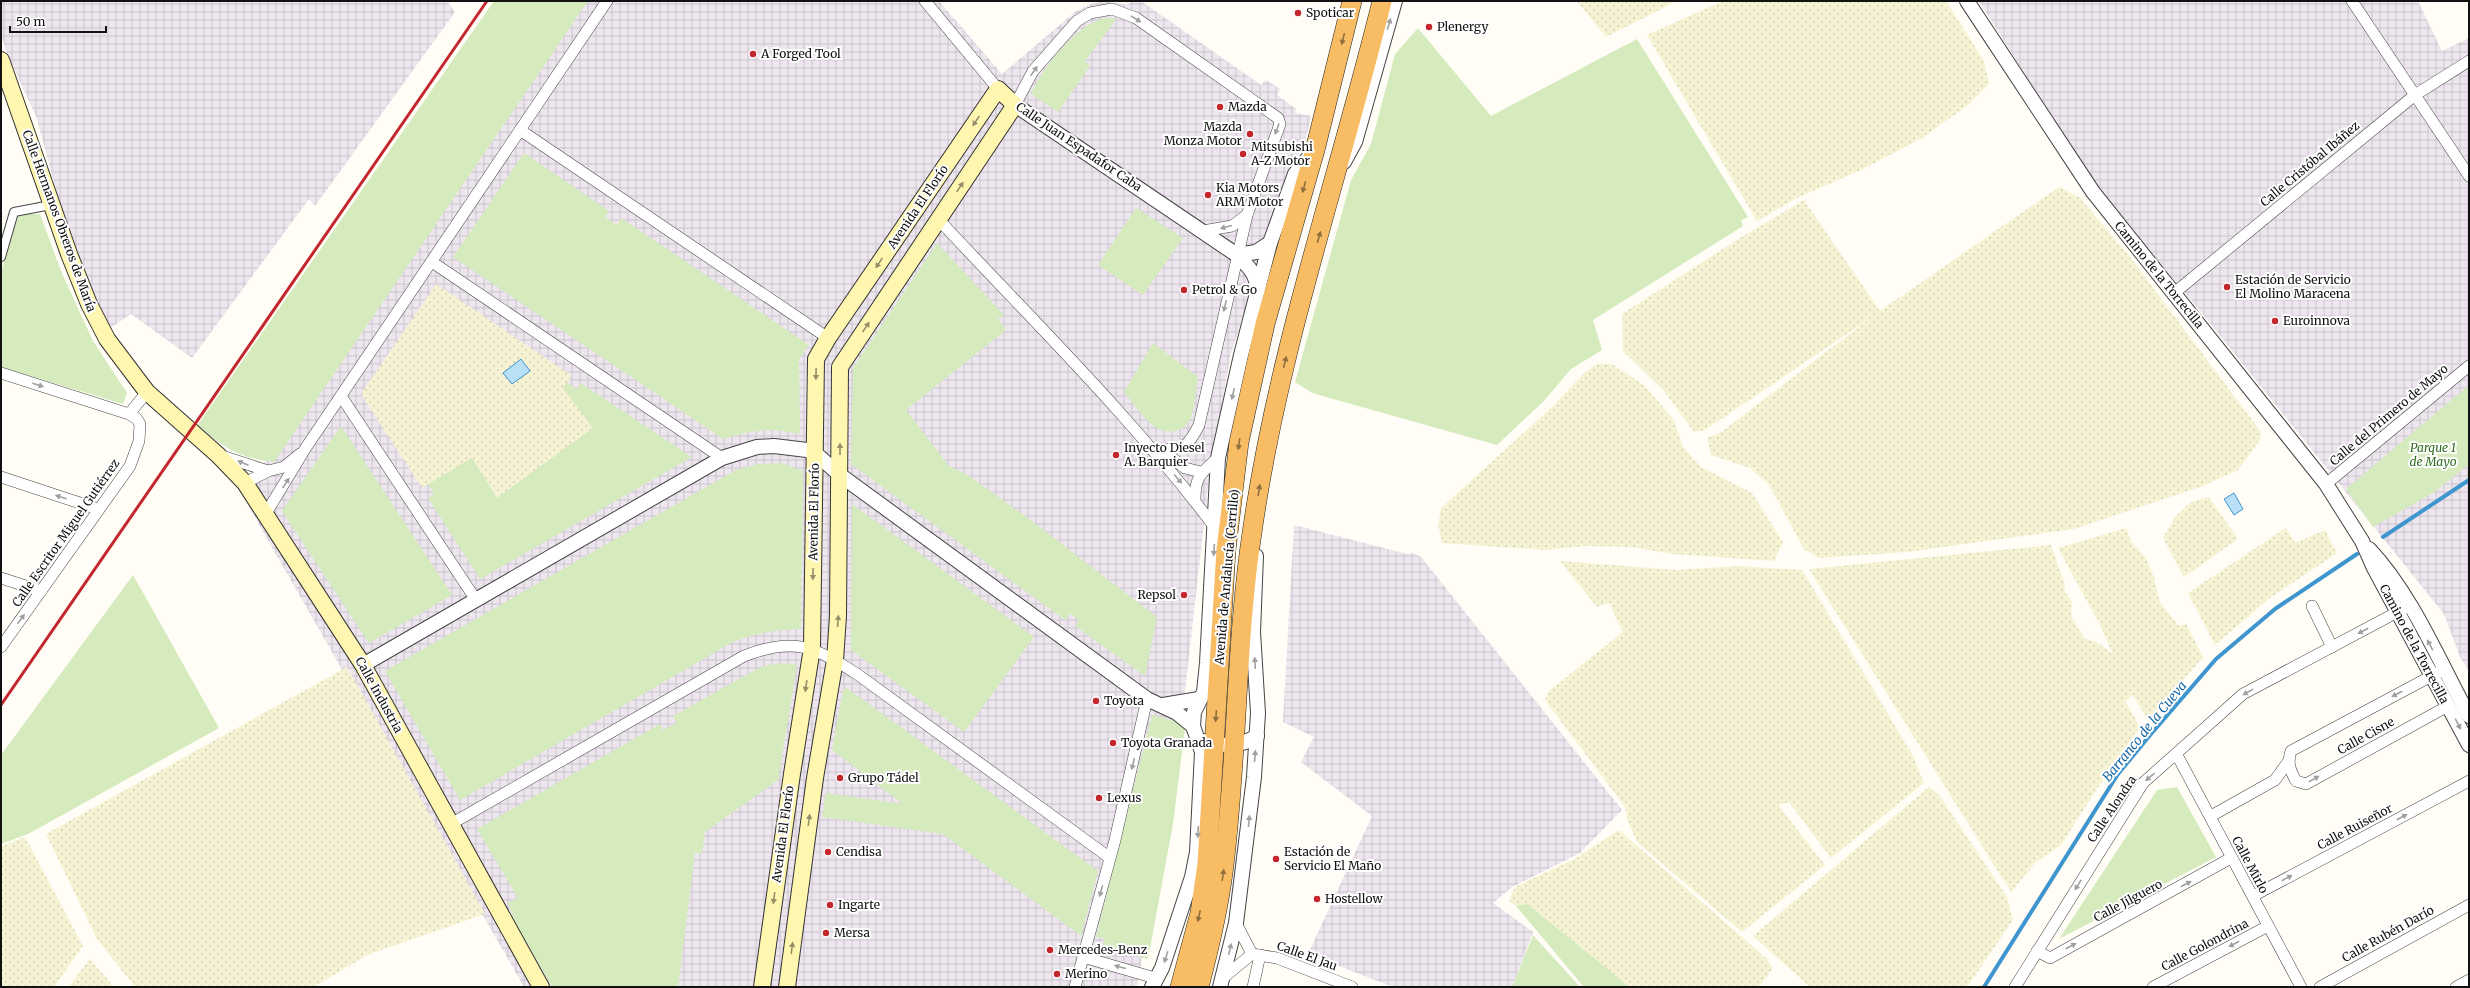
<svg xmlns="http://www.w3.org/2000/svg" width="2470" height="988" font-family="Merriweather,serif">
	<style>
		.industrial { fill: url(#industrial-grid) }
		.farmland { fill: url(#farmland-dots) }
		.green { fill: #d5ebbd }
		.water { fill: #b9e0f7; stroke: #3f96cf }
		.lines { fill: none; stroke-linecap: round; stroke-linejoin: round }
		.stream { stroke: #3f96cf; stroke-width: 4 }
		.pedestrian-casing { stroke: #444; stroke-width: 10 }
		.minor-casing { stroke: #444; stroke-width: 12 }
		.tertiary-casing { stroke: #444; stroke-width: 16 }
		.secondary-casing { stroke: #333; stroke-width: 18 }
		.trunk-casing { stroke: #222; stroke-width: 20 }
		.pedestrian { stroke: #fff; stroke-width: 8 }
		.minor { stroke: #fff; stroke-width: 11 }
		.tertiary { stroke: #fff; stroke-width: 14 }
		.secondary { stroke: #fff6b0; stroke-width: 16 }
		.trunk { stroke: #f7bc64; stroke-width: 19 }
		.rail { stroke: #c4262e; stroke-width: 3 }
		.oneway { fill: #a0a0a0 }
		.oneway2 { fill: #906f3f }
		.oneway3 { fill: #948f68 }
		.poi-dot { fill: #c4262e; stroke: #fff; stroke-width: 1.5 }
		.labels { text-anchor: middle; stroke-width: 4; stroke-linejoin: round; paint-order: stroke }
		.poi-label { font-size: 12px; fill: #111; stroke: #fff; text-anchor: start }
		.street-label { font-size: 12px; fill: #111; stroke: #fff }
		.park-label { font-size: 12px; font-style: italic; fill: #2f6b1f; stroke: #fff }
		.water-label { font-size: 13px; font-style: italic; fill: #1768a6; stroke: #fff }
	</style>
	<defs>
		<pattern id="industrial-grid" width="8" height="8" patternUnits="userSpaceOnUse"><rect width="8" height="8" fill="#eee6ef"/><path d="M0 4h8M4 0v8" fill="none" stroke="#cbc4cc"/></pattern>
		<pattern id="farmland-dots" width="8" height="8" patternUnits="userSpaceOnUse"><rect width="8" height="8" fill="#f6f3d4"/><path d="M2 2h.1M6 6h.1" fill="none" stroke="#d2cfb5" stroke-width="1.8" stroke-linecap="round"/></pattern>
	</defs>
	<rect width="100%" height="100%" fill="#fffdf5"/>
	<g class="industrial">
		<path d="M 1,1 L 447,1 L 455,12 L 315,206 L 309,199 L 192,358 L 131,314 L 109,329 L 67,230 L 36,116 L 8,56 L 1,34 Z"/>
		<path d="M 579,1 L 939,1 L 1002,74 L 1075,12 L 1091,4 L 1104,1 L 1128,5 L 1131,1 L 1141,1 L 1261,85 L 1266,80 L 1280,89 L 1277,95 L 1296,109 L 1295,113 L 1311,116 L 1305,142 L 1287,176 L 1230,357 L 1208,488 L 1180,735 L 1137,987 L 524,987 L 242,495 Z"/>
		<path d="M 1979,1 L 2418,1 L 2442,51 L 2469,38 L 2469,671 L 2460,657 L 2444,614 L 2192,301 L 2096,188 Z"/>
		<path d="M 1294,525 L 1407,554 L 1414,553 L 1422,558 L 1622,810 L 1580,853 L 1512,887 L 1493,903 L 1533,932 L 1512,987 L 1393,987 L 1308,954 L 1372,816 L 1301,762 L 1314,737 L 1283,722 Z"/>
	</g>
	<g class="farmland">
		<path d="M 1577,1 L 1672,1 L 1673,3 L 1606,37 Z"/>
		<path d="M 1723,1 L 1946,1 L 1984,61 L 1989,84 L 1968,105 L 1922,138 L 1861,170 L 1799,197 L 1757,221 L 1647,35 Z"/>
		<path d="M 2059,187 L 2080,198 L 2130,257 L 2261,432 L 2260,440 L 2238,470 L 2200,487 L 2074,529 L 1907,552 L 1819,558 L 1804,549 L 1769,485 L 1750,468 L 1711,455 L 1707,438 L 1720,433 L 1872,317 L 1705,430 L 1694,432 L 1663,390 L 1623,351 L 1622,314 L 1740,238 L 1804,200 L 1880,311 Z"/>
		<path d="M 436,284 L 572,376 L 563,388 L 593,428 L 497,498 L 472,458 L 422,488 L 361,394 Z"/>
		<path d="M 1597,364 L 1612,364 L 1644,385 L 1674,420 L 1683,447 L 1701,467 L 1752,493 L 1783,542 L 1774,561 L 1673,554 L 1632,547 L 1586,546 L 1545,550 L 1442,543 L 1438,525 L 1441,508 L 1552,407 L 1583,374 Z"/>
		<path d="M 2209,497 L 2238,539 L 2184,577 L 2163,538 L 2175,517 L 2191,502 Z"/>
		<path d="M 2126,528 L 2132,543 L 2146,558 L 2154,577 L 2160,603 L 2179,626 L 2186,624 L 2203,657 L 2148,720 L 2133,695 L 2125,701 L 2140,727 L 2096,790 L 2061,845 L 2035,863 L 2011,892 L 1809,569 L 2051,545 L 2064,582 L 2065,592 L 2072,602 L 2071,616 L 2084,638 L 2098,643 L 2113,654 L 2100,625 L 2058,548 Z"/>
		<path d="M 2286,528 L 2295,543 L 2325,530 L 2337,553 L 2270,598 L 2215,645 L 2188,593 Z"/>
		<path d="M 1560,561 L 1676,570 L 1738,566 L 1802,570 L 1913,756 L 1924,783 L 1831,858 L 1789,802 L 1778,805 L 1825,865 L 1742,932 L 1637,842 L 1627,819 L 1626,808 L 1545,700 L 1549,691 L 1623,632 L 1609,603 L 1597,607 Z"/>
		<path d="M 347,667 L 485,914 L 367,955 L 314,987 L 135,987 L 97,939 L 46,834 Z"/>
		<path d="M 1929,787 L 1939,795 L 2007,897 L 2013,920 L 1967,987 L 1810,987 L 1753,936 Z"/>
		<path d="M 1619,830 L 1766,958 L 1773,968 L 1759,987 L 1630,987 L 1527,904 L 1516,906 L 1509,901 L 1515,887 L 1576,858 Z"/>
		<path d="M 25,837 L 83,946 L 54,987 L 1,987 L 1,846 Z"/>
		<path d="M 90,959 L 114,987 L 68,987 Z"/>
	</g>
	<g class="green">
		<path d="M 494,1 L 588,1 L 274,462 C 238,458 226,448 197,426 Z"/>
		<path d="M 1104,18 L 1117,18 L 1085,61 L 1090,66 L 1058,112 L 1031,94 C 1044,66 1074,27 1104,18 Z"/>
		<path d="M 1418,28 L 1491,116 L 1637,39 L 1748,217 L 1741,220 L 1743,226 L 1593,320 L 1602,350 L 1571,369 L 1544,401 L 1497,445 L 1312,393 L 1295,382 L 1351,180 L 1371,144 L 1395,54 Z"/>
		<path d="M 524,153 L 609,211 L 605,217 L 617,225 L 621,218 L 809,345 L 799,359 L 800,434 C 768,427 755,430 723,439 L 453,257 Z"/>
		<path d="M 1136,208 L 1183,238 L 1143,295 L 1098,265 Z"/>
		<path d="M 19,214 L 40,214 L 61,271 L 93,341 L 127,393 L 123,404 L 1,367 L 1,272 Z"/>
		<path d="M 937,243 L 1004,315 L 998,319 L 1006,330 L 906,410 L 949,466 L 968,475 L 1029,519 L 1157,617 L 1145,676 L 1075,626 L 1079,620 L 1070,614 L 1065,620 L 851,464 L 853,368 Z"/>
		<path d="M 1153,343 L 1198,377 C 1196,390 1195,405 1191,417 C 1189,423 1184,428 1178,430 C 1155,439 1137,408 1124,392 Z"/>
		<path d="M 567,382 L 576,389 L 581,383 L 692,457 L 480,579 L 428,498 L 434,494 L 428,484 L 472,458 L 497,498 L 593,428 L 563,388 Z"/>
		<path d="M 2469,385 L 2469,464 L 2436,491 L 2373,527 L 2346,489 Z"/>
		<path d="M 341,426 L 452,595 L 369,643 L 282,511 Z"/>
		<path d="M 782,463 L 803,471 L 801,629 C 775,630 755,633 731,643 L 460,800 L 385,671 L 736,470 L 758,464 Z"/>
		<path d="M 852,504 L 1034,637 L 964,732 L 851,650 Z"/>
		<path d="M 133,575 L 219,728 L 28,834 L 1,844 L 1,755 Z"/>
		<path d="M 783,663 L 797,665 L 778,780 L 705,832 L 702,854 L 695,853 L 678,987 L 552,987 L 514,920 L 508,903 L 518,898 L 477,829 L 660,724 L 663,730 L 677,723 L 673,716 L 755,670 L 768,665 Z"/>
		<path d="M 847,688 L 1098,871 L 1081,936 L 943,834 L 822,817 L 826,793 L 903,804 L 832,750 L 843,690 Z"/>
		<path d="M 1152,715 L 1175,721 L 1185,728 L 1173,824 L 1148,959 L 1102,948 L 1104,938 L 1096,937 Z"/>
		<path d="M 2177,787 L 2216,857 L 2059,939 L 2157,790 Z"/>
		<path d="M 1527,904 L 1630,987 L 1584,987 L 1516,906 Z"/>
		<path d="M 1533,935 L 1580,987 L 1512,987 Z"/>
	</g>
	<g class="water">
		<path d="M 521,359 L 530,371 L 512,384 L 503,373 Z"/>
		<path d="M 2234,493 L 2243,509 L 2234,515 L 2224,499 Z"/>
	</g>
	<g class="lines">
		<g class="stream">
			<path d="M 2383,537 L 2469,480"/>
			<path d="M 1984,987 L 2118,774 L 2151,734 L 2216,659 L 2275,609 L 2357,554"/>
		</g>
		<g class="pedestrian-casing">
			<path id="pedestrian" d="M 1,257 L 14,212 L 51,205"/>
		</g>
		<g class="minor-casing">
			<g id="minor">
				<path d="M 925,1 L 998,89"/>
				<path d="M 2352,1 L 2469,176"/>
				<path d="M 1015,105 L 1033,71 L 1077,21 L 1090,13 L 1112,9 L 1136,18 L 1278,118 L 1280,124 L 1247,215 L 1199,425 C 1189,445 1185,449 1162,450"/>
				<path d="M 520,130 L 828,338"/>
				<path d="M 939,220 C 1033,321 1133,418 1216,529"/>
				<path d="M 1203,231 L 1232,226 L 1247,215"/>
				<path d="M 432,262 L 722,458"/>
				<path d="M 2173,294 L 2415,95 L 2469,61"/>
				<path d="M 1,373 L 129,414"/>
				<path d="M 341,396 L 476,600"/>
				<path d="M 1160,449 L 1185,468 L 1201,472"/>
				<path d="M 219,455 L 268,471"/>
				<path d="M 1,477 L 98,509"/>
				<path d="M 245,483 L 268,471 L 284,467 L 300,454"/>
				<path d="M 2326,484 L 2469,366"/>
				<path d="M 1195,499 C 1195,476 1202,472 1218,458"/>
				<path d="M 265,515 L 305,449 L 607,1"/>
				<path d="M 1,578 L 41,591"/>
				<path d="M 2312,606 L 2332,647"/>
				<path d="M 1,647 L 130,466 L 139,441 L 140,424 L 137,419 L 129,414 L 147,392"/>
				<path d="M 2439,672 L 2291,751 C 2287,763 2290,770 2296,781 L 2306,784 L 2448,706"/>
				<path d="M 2177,755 L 2301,987"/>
				<path d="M 2211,816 L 2275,780 L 2288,762"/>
				<path d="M 451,824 L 744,656 C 795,636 814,647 857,674 L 1110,858"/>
				<path d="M 2253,896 L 2469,781"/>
				<path d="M 1236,923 L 1252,954"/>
				<path d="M 2037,951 L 2050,958 L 2231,858"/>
				<path d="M 1083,957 L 1155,978"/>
				<path d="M 1223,978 L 1252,954 L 1277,958 L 1352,987"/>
				<path d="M 1075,987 L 1115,840 L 1147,699"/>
				<path d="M 1253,987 L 1260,955"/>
				<path d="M 2015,987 L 2143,783 L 2243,694 L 2405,608"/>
				<path d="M 2153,987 L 2268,926"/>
				<path d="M 2320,987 L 2469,905"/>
				<path d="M 2456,987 L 2469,980"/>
			</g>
		</g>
		<g class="tertiary-casing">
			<g id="tertiary">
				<path d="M 1967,1 L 2093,192 L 2326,484 L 2362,541 L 2374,568 L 2469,745"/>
				<path d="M 1015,105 L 1237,255 C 1248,266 1256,273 1258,290"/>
				<path d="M 1344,162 L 1355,142 L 1395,1"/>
				<path d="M 1237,255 L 1256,252 L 1270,243"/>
				<path d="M 2369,549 C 2411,593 2440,663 2469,716"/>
				<path d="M 363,665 L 722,458 L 757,447 L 774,446 L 807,450 L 815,453 L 840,475 L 1147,699 L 1177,713 L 1193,726"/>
				<path d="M 1163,705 L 1199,699"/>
				<path d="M 1205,741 C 1224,747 1240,747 1257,736"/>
				<path d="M 1152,987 L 1162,968 L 1192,877 L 1197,852 L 1202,752 L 1193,726 L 1194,712 L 1204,692 L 1207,663 L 1218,458 L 1241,355 L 1270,243 L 1295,174 L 1312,153"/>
				<path d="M 1220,987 L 1236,923 L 1254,777 L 1258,713 L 1253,632 L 1256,556"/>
			</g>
		</g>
		<g class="secondary-casing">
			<g id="secondary">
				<path d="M 1,60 L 69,254 L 89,304 L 107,339 L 147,392 L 218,455 L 245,483 L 363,665 L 541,987"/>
				<path d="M 762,987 L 792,774 L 812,648 L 816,359 L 828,338 L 998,89 L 1015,105 L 840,367 L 838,616 L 835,660 L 815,778 L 787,987"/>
			</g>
		</g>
		<g class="trunk-casing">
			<g id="trunk">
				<path d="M 1180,987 L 1200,913 L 1207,864 L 1226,550 L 1239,442 L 1265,324 L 1315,150 L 1352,1"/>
				<path d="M 1199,987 C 1209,949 1218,912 1223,873 C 1238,758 1235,641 1253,526 C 1279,347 1339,176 1382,1"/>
			</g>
		</g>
		<use href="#pedestrian" class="pedestrian"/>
		<use href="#minor" class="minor"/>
		<use href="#tertiary" class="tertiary"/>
		<use href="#secondary" class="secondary"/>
		<use href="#trunk" class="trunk"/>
		<path class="rail" d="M 1,705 L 487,1"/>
	</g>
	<defs><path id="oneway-solid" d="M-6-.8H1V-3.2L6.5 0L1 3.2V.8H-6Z"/></defs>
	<g class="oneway">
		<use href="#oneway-solid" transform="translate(1136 19) rotate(32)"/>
		<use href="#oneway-solid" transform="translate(1389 24) rotate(-74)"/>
		<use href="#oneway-solid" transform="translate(1034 71) rotate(-55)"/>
		<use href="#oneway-solid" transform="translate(1277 129) rotate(110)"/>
		<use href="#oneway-solid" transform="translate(1226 227) rotate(165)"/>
		<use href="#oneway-solid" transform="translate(1225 306) rotate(103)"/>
		<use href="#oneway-solid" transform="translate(38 385) rotate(18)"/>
		<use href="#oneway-solid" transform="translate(1233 394) rotate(102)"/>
		<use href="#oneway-solid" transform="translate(243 463) rotate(-157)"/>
		<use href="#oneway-solid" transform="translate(1178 479) rotate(50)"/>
		<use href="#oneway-solid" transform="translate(286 483) rotate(-57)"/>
		<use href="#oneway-solid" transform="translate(61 497) rotate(-162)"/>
		<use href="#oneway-solid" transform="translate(1214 550) rotate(94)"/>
		<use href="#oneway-solid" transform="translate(21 619) rotate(-54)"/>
		<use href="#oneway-solid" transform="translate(2363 631) rotate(152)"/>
		<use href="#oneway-solid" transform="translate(2430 645) rotate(-118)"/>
		<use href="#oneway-solid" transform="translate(1255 663) rotate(-93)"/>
		<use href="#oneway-solid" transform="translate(2248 692) rotate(151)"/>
		<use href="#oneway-solid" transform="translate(2397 694) rotate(152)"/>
		<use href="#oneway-solid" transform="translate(2458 724) rotate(62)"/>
		<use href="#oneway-solid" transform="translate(1255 756) rotate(-86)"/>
		<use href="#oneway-solid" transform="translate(1133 764) rotate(103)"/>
		<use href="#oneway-solid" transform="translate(2150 777) rotate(140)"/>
		<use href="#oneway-solid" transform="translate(2314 779) rotate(-29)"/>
		<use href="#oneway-solid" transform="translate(2402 817) rotate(-28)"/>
		<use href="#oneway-solid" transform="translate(1249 821) rotate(-84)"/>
		<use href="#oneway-solid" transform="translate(1198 832) rotate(94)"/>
		<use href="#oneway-solid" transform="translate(2287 878) rotate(-28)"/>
		<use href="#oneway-solid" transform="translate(2186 884) rotate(-28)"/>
		<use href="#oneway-solid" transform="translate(2078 885) rotate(122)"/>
		<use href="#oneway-solid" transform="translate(1101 891) rotate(105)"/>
		<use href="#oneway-solid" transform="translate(2234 944) rotate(152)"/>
		<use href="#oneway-solid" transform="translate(2071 946) rotate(-28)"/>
		<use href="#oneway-solid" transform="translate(1230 949) rotate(-77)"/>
		<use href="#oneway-solid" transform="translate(1166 957) rotate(108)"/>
		<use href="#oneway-solid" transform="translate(1120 967) rotate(-165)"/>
	</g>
	<g class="oneway2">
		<use href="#oneway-solid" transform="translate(1343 39) rotate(104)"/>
		<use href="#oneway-solid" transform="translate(1304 187) rotate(106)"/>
		<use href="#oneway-solid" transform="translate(1319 237) rotate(-74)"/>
		<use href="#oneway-solid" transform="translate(1285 362) rotate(-76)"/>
		<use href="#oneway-solid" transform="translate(1239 444) rotate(98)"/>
		<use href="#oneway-solid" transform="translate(1259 490) rotate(-81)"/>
		<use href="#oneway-solid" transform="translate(1216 716) rotate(94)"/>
		<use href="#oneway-solid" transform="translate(1223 875) rotate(-82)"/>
		<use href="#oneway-solid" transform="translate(1199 916) rotate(102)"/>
	</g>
	<g class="oneway3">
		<use href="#oneway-solid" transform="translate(976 121) rotate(124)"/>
		<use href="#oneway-solid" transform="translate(960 187) rotate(-56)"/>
		<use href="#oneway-solid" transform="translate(879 263) rotate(124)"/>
		<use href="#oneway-solid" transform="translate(866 327) rotate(-56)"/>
		<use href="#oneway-solid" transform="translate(816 374) rotate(91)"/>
		<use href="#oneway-solid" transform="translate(840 449) rotate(-90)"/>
		<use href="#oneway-solid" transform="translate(813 574) rotate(91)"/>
		<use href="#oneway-solid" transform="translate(838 621) rotate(-86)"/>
		<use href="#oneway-solid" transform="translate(806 686) rotate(99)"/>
		<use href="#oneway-solid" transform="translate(809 820) rotate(-82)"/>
		<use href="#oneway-solid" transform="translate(774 898) rotate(98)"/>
		<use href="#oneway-solid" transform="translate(792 948) rotate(-82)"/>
	</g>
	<g class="poi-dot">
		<circle cx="1298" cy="13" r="4"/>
		<circle cx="1429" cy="27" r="4"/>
		<circle cx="753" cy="54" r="4"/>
		<circle cx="1220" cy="107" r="4"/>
		<circle cx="1250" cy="134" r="4"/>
		<circle cx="1243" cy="154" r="4"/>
		<circle cx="1208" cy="195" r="4"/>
		<circle cx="2227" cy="287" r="4"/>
		<circle cx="1184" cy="290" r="4"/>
		<circle cx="2275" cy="321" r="4"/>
		<circle cx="1116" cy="455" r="4"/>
		<circle cx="1184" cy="595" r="4"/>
		<circle cx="1096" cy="701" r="4"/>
		<circle cx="1113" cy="743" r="4"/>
		<circle cx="840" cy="778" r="4"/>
		<circle cx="1099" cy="798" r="4"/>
		<circle cx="828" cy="852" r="4"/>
		<circle cx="1276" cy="859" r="4"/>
		<circle cx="1317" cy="899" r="4"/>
		<circle cx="830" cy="905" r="4"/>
		<circle cx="826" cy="933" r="4"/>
		<circle cx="1050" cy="950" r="4"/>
		<circle cx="1057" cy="974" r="4"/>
	</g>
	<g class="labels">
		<g class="poi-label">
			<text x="1306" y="17">Spoticar</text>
			<text x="1437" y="31">Plenergy</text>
			<text x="761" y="58">A Forged Tool</text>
			<text x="1228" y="111">Mazda</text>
			<text x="1242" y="131" text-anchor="end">Mazda<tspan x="1242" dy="14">Monza Motor</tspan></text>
			<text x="1251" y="151">Mitsubishi<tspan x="1251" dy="14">A-Z Motor</tspan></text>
			<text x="1216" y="192">Kia Motors<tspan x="1216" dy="14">ARM Motor</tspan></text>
			<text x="2235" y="284">Estación de Servicio<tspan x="2235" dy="14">El Molino Maracena</tspan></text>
			<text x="1192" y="294">Petrol &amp; Go</text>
			<text x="2283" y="325">Euroinnova</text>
			<text x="1124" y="452">Inyecto Diesel<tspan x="1124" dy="14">A. Barquier</tspan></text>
			<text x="1176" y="599" text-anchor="end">Repsol</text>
			<text x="1104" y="705">Toyota</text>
			<text x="1121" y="747">Toyota Granada</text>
			<text x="848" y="782">Grupo Tádel</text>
			<text x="1107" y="802">Lexus</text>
			<text x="836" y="856">Cendisa</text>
			<text x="1284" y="856">Estación de<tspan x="1284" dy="14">Servicio El Maño</tspan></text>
			<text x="1325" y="903">Hostellow</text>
			<text x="838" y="909">Ingarte</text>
			<text x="834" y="937">Mersa</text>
			<text x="1058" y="954">Mercedes-Benz</text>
			<text x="1065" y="978">Merino</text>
		</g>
		<g class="street-label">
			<text transform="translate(1079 147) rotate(34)" y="4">Calle Juan Espadafor Caba</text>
			<text transform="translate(2310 164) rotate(-40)" y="4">Calle Cristóbal Ibáñez</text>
			<text transform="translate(918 207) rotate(-56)" y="4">Avenida El Florío</text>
			<text transform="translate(59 221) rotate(70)" y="4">Calle Hermanos Obreros de María</text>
			<text transform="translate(2159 275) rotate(51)" y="4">Camino de la Torrecilla</text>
			<text transform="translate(2389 415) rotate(-40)" y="4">Calle del Primero de Mayo</text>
			<text transform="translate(814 512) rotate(-89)" y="4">Avenida El Florío</text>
			<text transform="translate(66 533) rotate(-55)" y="4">Calle Escritor Miguel Gutiérrez</text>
			<text transform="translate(1227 577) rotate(-85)" y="4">Avenida de Andalucía (Cerrillo)</text>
			<text transform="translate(2414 644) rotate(62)" y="4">Camino de la Torrecilla</text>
			<text transform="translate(379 695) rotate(61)" y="4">Calle Industria</text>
			<text transform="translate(2366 736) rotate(-29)" y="4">Calle Cisne</text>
			<text transform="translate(2112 809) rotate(-56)" y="4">Calle Alondra</text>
			<text transform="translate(2355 827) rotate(-28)" y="4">Calle Ruiseñor</text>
			<text transform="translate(783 834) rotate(-82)" y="4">Avenida El Florío</text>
			<text transform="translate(2250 865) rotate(62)" y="4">Calle Mirlo</text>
			<text transform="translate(2128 901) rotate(-28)" y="4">Calle Jilguero</text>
			<text transform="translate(2388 934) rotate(-29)" y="4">Calle Rubén Darío</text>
			<text transform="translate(2205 945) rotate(-28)" y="4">Calle Golondrina</text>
			<text transform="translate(1307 956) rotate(20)" y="4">Calle El Jau</text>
		</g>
		<g class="park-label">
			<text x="2433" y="452">Parque 1<tspan x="2433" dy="14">de Mayo</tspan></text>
		</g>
		<g class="water-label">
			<text transform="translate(2144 731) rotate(-51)" y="5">Barranco de la Cueva</text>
		</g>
	</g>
	<rect width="2470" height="988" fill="none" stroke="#111111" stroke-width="4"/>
	<path d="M10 26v6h96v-6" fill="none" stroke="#111111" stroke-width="2"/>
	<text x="16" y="26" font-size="12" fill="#111111" stroke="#ffffff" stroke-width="3" paint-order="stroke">50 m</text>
</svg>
